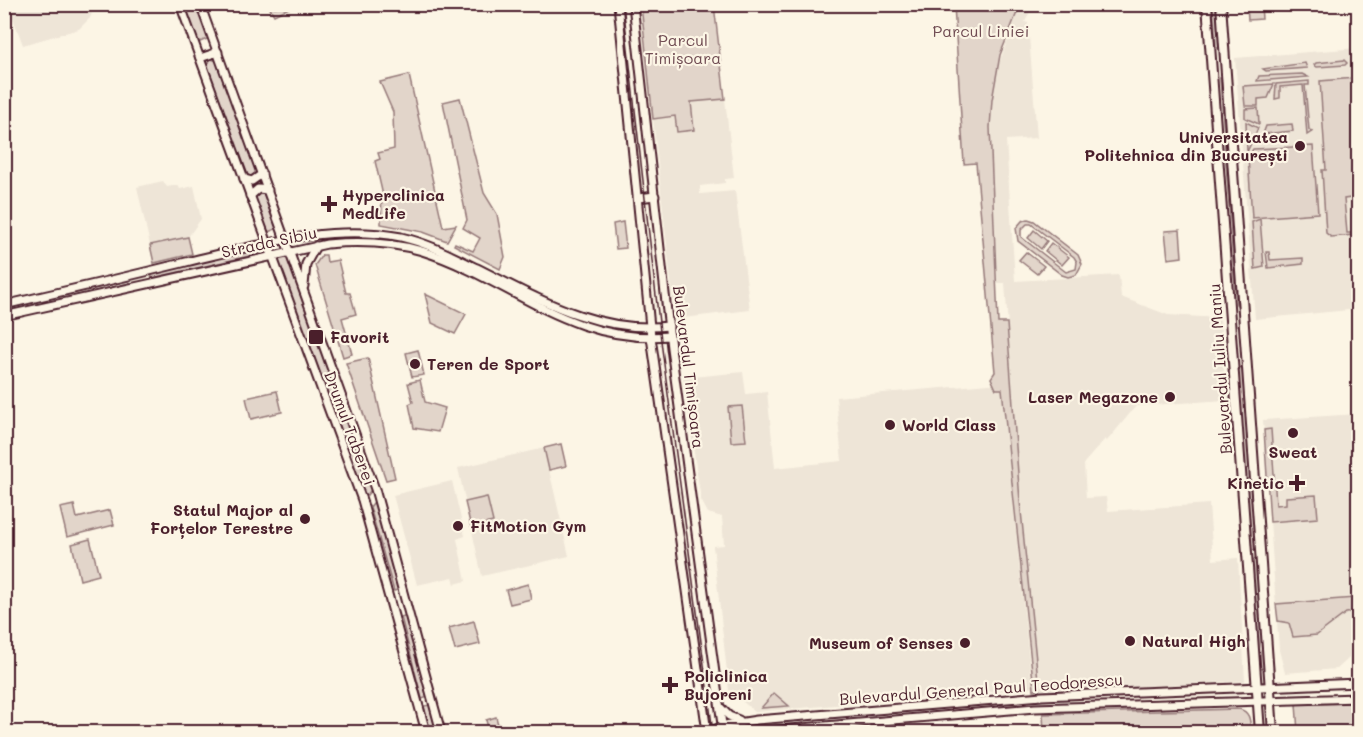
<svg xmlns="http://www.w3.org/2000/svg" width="1363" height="737" font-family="Mali,sans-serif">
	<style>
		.built { fill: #eee5d7 }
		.green { fill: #e2d5ca; stroke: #967a7a; stroke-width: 1.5; fill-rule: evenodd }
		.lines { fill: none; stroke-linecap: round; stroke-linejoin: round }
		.secondary-casing { stroke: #4a1f2b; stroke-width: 11 }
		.primary-casing { stroke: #4a1f2b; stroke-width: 12 }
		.secondary { stroke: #fcf5e5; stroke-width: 7 }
		.primary { stroke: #fcf5e5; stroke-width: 8 }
		.tram { stroke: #4a1f2b; stroke-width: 1.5 }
		.poi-dot { fill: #4a1f2b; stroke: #fcf5e5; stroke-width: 2 }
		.labels { text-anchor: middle; stroke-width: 4.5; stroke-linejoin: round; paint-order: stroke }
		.park-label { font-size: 16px; fill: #704c53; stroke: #fcf5e5 }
		.poi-label { font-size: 16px; font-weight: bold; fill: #4a1f2b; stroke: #fcf5e5; text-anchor: start }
		.street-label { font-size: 16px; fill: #4a1f2b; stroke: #fcf5e5 }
	</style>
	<rect width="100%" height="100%" fill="#fcf5e5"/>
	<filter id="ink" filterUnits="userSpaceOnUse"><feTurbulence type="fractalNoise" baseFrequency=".0167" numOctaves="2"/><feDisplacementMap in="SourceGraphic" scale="12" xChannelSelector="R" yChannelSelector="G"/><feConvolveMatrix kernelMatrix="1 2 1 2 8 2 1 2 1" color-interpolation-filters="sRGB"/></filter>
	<g filter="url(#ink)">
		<g class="built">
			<path d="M 8,5 L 95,5 L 90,18 L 79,29 L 23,45 Z"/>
			<path d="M 1020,5 L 1033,5 L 1025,22 L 1028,23 L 1037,138 L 1006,140 L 1015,281 L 1119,275 L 1121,297 L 1168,315 L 1220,318 L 1226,400 L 1136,406 L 1107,441 L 1105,439 L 1084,463 L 1086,498 L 1106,497 L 1108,511 L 1209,504 L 1213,560 L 1238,558 L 1245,681 L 1039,692 L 1020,501 L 1005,283 L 997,283 L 990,127 L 995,75 Z"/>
			<path d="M 1358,48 L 1358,312 L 1350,312 L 1349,310 L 1255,319 L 1235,58 Z"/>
			<path d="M 725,99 L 734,178 L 725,179 L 725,183 L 700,186 L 700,194 L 735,191 L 750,310 L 675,319 L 653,119 L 675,116 L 694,130 L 691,102 Z"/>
			<path d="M 163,181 L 167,187 L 178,185 L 180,189 L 194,186 L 201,219 L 188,237 L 150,245 L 137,187 Z"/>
			<path d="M 743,372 L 746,394 L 767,392 L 775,468 L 842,461 L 836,397 L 1001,383 L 1032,688 L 755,712 L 729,690 L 713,546 L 724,545 L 722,517 L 708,513 L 701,500 L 683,378 Z"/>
			<path d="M 1358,414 L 1358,650 L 1337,669 L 1285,673 L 1279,650 L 1263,420 Z"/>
			<path d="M 544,448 L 569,556 L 482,576 L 458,468 Z"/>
			<path d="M 452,481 L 465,536 L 457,539 L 466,581 L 455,584 L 453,577 L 417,585 L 393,495 Z"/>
		</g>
		<g class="green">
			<path d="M 185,5 L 197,5 L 209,38 L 198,43 Z"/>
			<path d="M 268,5 L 273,7 L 295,5 L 274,15 Z"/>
			<path d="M 641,5 L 714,5 L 725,99 L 691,102 L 694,130 L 677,132 L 675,116 L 653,119 Z"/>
			<path d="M 954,5 L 1020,5 L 1000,55 L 992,100 L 990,127 L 998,323 L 1007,323 L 1020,501 L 1039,690 L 1034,690 L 1002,389 L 996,389 L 991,378 L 995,372 L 976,163 L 964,164 Z"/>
			<path d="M 1213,5 L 1216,5 L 1219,48 L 1216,48 Z"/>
			<path d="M 1247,5 L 1261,5 L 1262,19 L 1248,20 Z"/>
			<path d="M 211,59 L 217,61 L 257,170 L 253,177 L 245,174 L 207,64 Z"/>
			<path d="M 1344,60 L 1347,63 L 1345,65 L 1317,67 L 1314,65 L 1316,63 Z"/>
			<path d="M 1305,63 L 1307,68 L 1266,71 L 1263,69 Z"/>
			<path d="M 1302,74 L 1308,77 L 1257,81 L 1259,76 Z"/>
			<path d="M 409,75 L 443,227 L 456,225 L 447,241 L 423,232 L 381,224 L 382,191 L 375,161 L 380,159 L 378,153 L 394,149 L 393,112 L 380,82 Z"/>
			<path d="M 1220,78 L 1222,78 L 1237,305 L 1236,304 Z"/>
			<path d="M 1355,78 L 1358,79 L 1358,197 L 1344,199 L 1347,233 L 1354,233 L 1354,235 L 1331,237 L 1326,233 L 1322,170 L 1326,170 L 1320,81 Z"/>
			<path d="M 1309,81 L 1309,85 L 1305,85 L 1309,130 L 1313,131 L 1307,135 L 1303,85 L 1280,87 L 1280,98 L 1275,99 L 1276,84 Z"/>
			<path d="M 1274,84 L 1268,98 L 1258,99 L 1258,106 L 1245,106 L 1243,86 Z"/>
			<path d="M 460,98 L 484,193 L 497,214 L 505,257 L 500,269 L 454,245 L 455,243 L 473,251 L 480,238 L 463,228 L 467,220 L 443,102 Z"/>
			<path d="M 1258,108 L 1259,124 L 1245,118 L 1245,109 Z"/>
			<path d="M 1246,122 L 1258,128 L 1247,152 Z"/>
			<path d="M 1292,124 L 1293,131 L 1263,134 L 1266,126 Z"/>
			<path d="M 1313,146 L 1318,213 L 1252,218 L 1248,157 L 1253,149 Z"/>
			<path d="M 259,193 L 265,195 L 278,228 L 268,232 L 255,199 Z"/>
			<path d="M 1028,219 L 1034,221 L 1078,255 L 1082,264 L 1076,275 L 1068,277 L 1062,275 L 1018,241 L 1016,228 L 1022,221 ZM 1027,224 L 1031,224 L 1074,257 L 1077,262 L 1076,269 L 1066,272 L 1021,237 L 1021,230 Z"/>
			<path d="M 1260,219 L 1264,267 L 1255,269 L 1252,222 Z"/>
			<path d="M 623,222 L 626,248 L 616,249 L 613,224 Z"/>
			<path d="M 1034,230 L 1047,241 L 1041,249 L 1028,238 Z"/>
			<path d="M 1180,230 L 1182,257 L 1168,259 L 1165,231 Z"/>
			<path d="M 371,236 L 404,240 L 429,249 L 371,239 L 323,239 Z"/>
			<path d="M 188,237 L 192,254 L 154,263 L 150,245 Z"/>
			<path d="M 1051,243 L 1069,257 L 1062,265 L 1045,251 Z"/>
			<path d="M 253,250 L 254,255 L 152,278 L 151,273 Z"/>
			<path d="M 1026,252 L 1044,266 L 1037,274 L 1019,260 Z"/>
			<path d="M 1266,252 L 1269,252 L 1270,260 L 1303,258 L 1303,264 L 1268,268 Z"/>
			<path d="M 322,255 L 326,255 L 327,262 L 338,260 L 346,293 L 350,293 L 356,314 L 342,318 L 352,354 L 343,357 L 315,265 Z"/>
			<path d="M 288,257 L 371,490 L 367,495 L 362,492 L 276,259 Z"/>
			<path d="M 129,279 L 130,283 L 51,302 L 48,299 Z"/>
			<path d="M 425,294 L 466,314 L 455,334 L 432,323 Z"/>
			<path d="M 418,350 L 424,375 L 412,377 L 406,353 Z"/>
			<path d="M 368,358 L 395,478 L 386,480 L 346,363 Z"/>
			<path d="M 1242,367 L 1256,548 L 1252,551 L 1250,549 L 1237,369 Z"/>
			<path d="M 420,380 L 425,402 L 445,408 L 438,432 L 414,428 L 409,404 L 413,402 L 408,383 Z"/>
			<path d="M 277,391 L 282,412 L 251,419 L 246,398 Z"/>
			<path d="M 742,406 L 746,441 L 731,442 L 728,407 Z"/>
			<path d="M 1271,429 L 1276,505 L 1286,504 L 1286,497 L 1316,495 L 1318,518 L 1270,522 L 1264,430 Z"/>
			<path d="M 561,444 L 566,466 L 549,470 L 544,448 Z"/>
			<path d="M 487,497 L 493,522 L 471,527 L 465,502 Z"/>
			<path d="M 373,503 L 377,505 L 401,589 L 394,591 L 370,507 Z"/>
			<path d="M 74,505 L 77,518 L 110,510 L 114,525 L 67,537 L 60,508 Z"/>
			<path d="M 90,539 L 99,575 L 80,580 L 72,544 Z"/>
			<path d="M 1256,558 L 1266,668 L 1259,669 L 1251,561 Z"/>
			<path d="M 528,584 L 531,599 L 510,604 L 506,590 Z"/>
			<path d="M 1355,598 L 1356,612 L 1346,613 L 1317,635 L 1293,637 L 1289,623 L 1278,621 L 1276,604 Z"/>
			<path d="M 407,615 L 428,697 L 422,699 L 401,617 Z"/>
			<path d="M 474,621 L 480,644 L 455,650 L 449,628 Z"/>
			<path d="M 774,693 L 789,706 L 761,708 Z"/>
			<path d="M 1358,703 L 1358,732 L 1298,732 L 1296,704 Z"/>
			<path d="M 430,705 L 436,732 L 429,730 L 424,706 Z"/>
			<path d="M 1239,709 C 1251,712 1250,722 1251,732 L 1044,732 L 1043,714 Z"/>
			<path d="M 496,717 L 500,732 L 489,732 L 486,720 Z"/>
		</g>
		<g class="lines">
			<g class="secondary-casing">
				<g id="secondary">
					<path d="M 180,4 L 362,500 L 426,732"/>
					<path d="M 200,4 L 375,489 L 441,732"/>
					<path d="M 618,4 L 651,337 L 707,732"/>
					<path d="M 633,4 L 671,348 L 723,732"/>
					<path d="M 200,58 L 218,52"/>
					<path d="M 244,179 L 252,181 L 262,174"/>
					<path d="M 250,196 L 258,189 L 268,190"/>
					<path d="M 638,198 L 655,196"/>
					<path d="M 304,286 L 306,264 L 316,246"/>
					<path d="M 4,305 C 65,291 126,277 186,262 C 256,246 329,223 401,237 C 428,243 452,256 477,268 C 539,299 598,334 669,326"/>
					<path d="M 4,316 L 327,244 C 359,241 391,242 422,251 C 511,279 568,345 670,336"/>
					<path d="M 720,707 L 729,716 L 739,720"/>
					<path d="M 709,732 L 725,725 L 757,720 L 1042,696 L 1358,683"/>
					<path d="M 754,732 L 1035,708 L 1358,698"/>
				</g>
			</g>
			<g class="primary-casing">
				<g id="primary">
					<path d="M 1207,4 L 1260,732"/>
					<path d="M 1221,4 L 1273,732"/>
				</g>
			</g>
			<use href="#secondary" class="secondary"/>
			<use href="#primary" class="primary"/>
			<path class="tram" d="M 623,4 L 662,349 L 713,732"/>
		</g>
	</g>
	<g class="poi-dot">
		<circle cx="1300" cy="146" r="6"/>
		<path d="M326 195h6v6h6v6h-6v6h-6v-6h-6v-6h6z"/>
		<rect x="308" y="329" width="16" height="16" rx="3"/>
		<circle cx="415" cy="364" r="6"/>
		<circle cx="1170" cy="397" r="6"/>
		<circle cx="890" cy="425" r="6"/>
		<circle cx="1293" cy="433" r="6"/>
		<path d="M1294 474h6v6h6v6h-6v6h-6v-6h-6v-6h6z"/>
		<circle cx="305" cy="519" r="6"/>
		<circle cx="458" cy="526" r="6"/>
		<circle cx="1130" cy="641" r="6"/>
		<circle cx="965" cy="643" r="6"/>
		<path d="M667 676h6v6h6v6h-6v6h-6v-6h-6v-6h6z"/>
	</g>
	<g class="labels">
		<g class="park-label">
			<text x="981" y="37">Parcul Liniei</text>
			<text x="683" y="46">Parcul<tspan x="683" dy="18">Timișoara</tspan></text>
		</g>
		<g class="poi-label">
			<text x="1288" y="143" text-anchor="end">Universitatea<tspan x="1288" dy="18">Politehnica din București</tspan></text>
			<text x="342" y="201">Hyperclinica<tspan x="342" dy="18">MedLife</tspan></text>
			<text x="330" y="343">Favorit</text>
			<text x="427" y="370">Teren de Sport</text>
			<text x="1158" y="403" text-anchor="end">Laser Megazone</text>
			<text x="902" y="431">World Class</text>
			<text x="1293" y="458" text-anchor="middle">Sweat</text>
			<text x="1284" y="489" text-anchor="end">Kinetic</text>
			<text x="293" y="516" text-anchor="end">Statul Major al<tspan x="293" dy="18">Forțelor Terestre</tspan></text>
			<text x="470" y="532">FitMotion Gym</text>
			<text x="1142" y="647">Natural High</text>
			<text x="953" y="649" text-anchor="end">Museum of Senses</text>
			<text x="684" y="682">Policlinica<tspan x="684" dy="18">Bujoreni</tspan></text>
		</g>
		<g class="street-label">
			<text transform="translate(269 242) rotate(-12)" y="6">Strada Sibiu</text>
			<text transform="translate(689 367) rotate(83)" y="6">Bulevardul Timișoara</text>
			<text transform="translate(1220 369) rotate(-94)" y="6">Bulevardul Iuliu Maniu</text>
			<text transform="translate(350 428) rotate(70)" y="6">Drumul Taberei</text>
			<text transform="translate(981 689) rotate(-4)" y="6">Bulevardul General Paul Teodorescu</text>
		</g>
	</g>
	<rect width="1363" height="737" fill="none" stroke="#fcf5e5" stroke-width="24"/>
	<rect x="12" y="12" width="1339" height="713" fill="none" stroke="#4a1f2b" stroke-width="2" filter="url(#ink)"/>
</svg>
